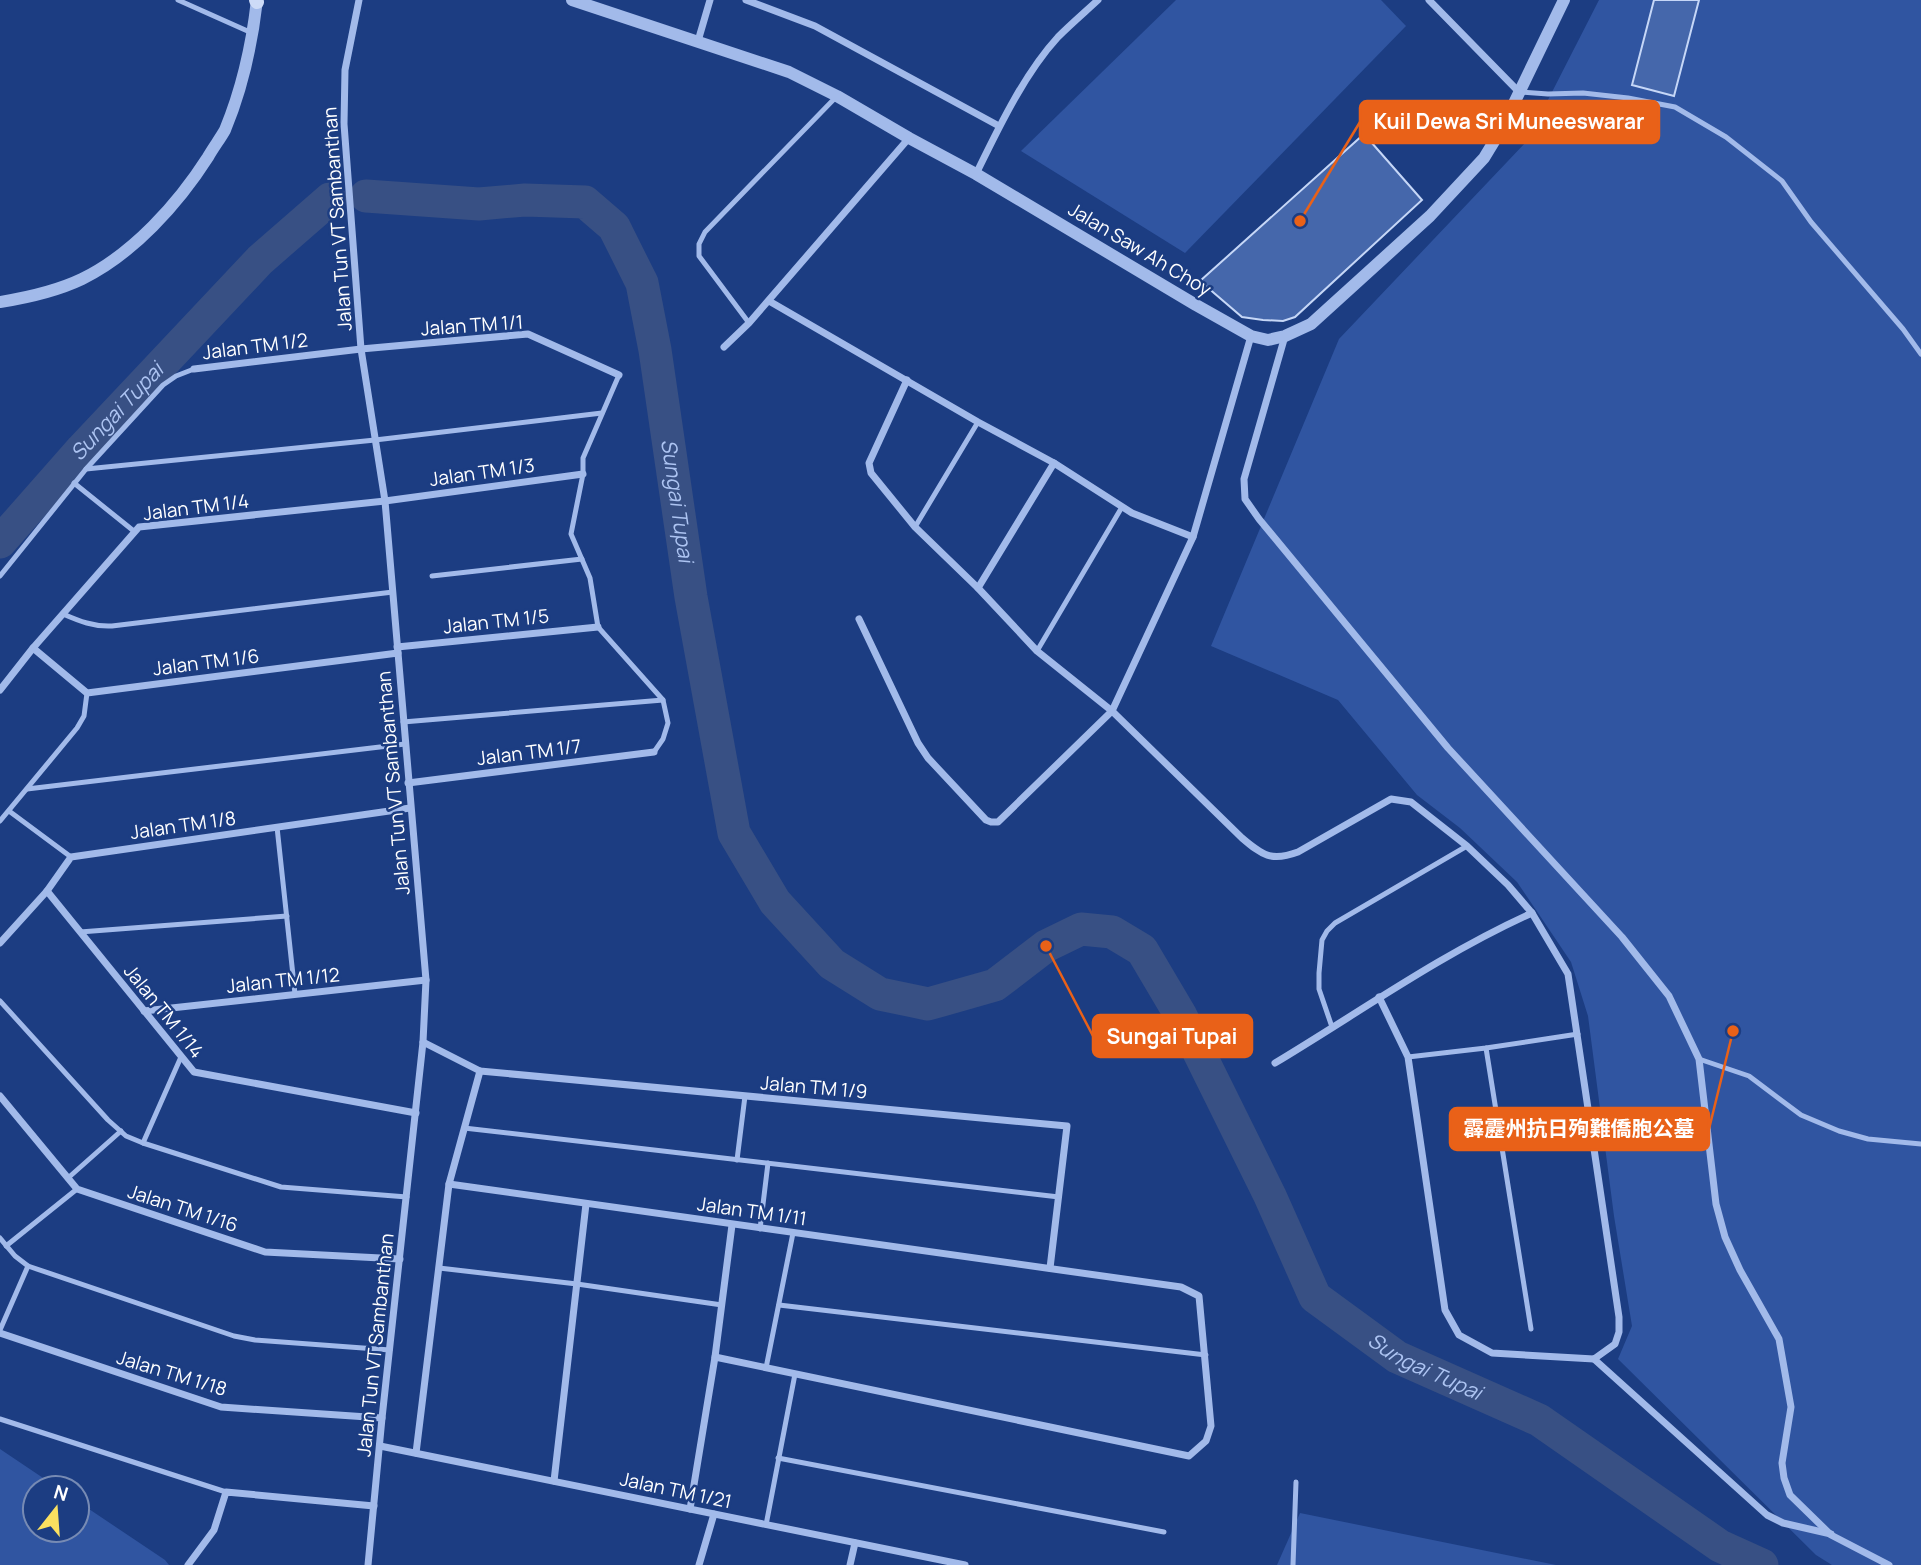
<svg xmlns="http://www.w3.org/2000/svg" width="1921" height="1565" font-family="Manrope,'Noto Sans SC',sans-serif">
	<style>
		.green { fill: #3055a1 }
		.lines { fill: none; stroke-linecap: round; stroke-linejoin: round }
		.river { stroke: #385084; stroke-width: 33 }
		.building { fill: #4567ab; stroke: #c6d7f7; stroke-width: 2 }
		.service { stroke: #a2baea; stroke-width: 5 }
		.minor { stroke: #a2baea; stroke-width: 7 }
		.tertiary { stroke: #a2baea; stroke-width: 12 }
		.secondary { stroke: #cddbf7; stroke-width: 14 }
		.labels { text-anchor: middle; stroke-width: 5; stroke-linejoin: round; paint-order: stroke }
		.street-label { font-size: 19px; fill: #fff; stroke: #1c3d82 }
		.water-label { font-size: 21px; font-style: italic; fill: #adc4f2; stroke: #1c3d82 }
		.leader { fill: none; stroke: #e96118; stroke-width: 2.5 }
		.callout-dot { fill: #e96118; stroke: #1c3d82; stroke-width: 2.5 }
		.callout { fill: #e96118; stroke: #e96118; stroke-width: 2.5 }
		.callout-label { font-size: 21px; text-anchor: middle; font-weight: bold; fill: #fff }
	</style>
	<rect width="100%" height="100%" fill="#1c3d82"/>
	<g class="green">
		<path d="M 1176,0 L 1381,0 L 1406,26 L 1185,253 L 1021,151 Z"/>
		<path d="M 1599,0 L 1921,0 L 1921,1565 L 1832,1565 L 1816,1555 L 1618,1359 L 1632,1326 L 1614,1216 L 1588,1016 L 1571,962 L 1517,882 L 1460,828 L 1417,795 L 1338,700 L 1211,646 L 1339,339 L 1527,141 Z"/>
		<path d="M 0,1449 L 58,1488 L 35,1488 L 35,1530 L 77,1530 L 77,1501 L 165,1560 L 169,1565 L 0,1565 Z"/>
		<path d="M 1300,1513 L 1556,1565 L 1277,1565 Z"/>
	</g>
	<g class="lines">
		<g class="river">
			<path id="s1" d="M 366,196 L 479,204 L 525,200 L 585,202 L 614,227 L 642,283 L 655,350 L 691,597 L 734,833 L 775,902 L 832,964 L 880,994 L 928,1004 L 995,985 L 1046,946 L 1081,929 L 1112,932 L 1142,950 L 1181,1016 L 1270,1196 L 1315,1297 L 1397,1357 L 1539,1420 L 1720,1546 L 1762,1565"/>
			<path id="s2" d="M 0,542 L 82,449 L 260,260 L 330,199"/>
		</g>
	</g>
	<g class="building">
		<path d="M 1654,0 L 1699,0 L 1674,96 L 1632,85 Z"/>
		<path d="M 1364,134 L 1422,200 L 1295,317 L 1283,321 L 1263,320 L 1242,317 L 1200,281 Z"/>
	</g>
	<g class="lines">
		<g class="service">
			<path d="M 178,0 L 252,33"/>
			<path d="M 1520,92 L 1548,94 L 1583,93 L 1628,98 L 1675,107 L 1726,137 L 1782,181 L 1811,222 L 1903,329 L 1921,354"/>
			<path d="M 749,323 L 699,256 L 699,244 L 705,232 L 837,96"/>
			<path d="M 619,375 L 583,458 L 583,474 L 571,534 L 590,578 L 598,627 L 663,700 L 668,723 L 663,739 L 654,752"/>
			<path d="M 86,469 L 375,440 L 602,413"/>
			<path d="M 74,483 L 135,532"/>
			<path d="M 915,527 L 978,422"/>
			<path d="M 0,576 L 86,469 L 163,385 L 176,376 L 194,369"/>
			<path d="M 432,576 L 582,559"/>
			<path d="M 63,614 C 79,621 94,627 112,626 L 393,592"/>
			<path d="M 1037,651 L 1122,507"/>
			<path d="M 403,722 L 663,700"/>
			<path d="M 27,789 L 405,744"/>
			<path d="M 9,811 L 71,857"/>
			<path d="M 0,821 L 77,728 L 84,716 L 87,693"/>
			<path d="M 277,827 L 295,994"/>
			<path d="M 80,932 L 287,916"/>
			<path d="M 0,1001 L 108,1120 L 126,1136 L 143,1143 L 281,1187 L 407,1197"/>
			<path d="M 1332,1027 L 1319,989 L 1319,973 L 1322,940 L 1327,931 L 1335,923 L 1467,846"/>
			<path d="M 1486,1048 L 1531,1329"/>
			<path d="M 1408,1057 L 1486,1048 L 1578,1034"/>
			<path d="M 1699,1059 L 1749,1076 L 1801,1115 L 1839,1131 L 1868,1139 L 1921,1144"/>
			<path d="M 464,1128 L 1059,1197"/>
			<path d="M 143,1143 L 181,1057"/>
			<path d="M 737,1160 L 745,1096"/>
			<path d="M 68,1178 L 121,1131"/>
			<path d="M 760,1229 L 768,1163"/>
			<path d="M 0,1238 L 15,1256 L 28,1266 L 234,1336 L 255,1340 L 390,1350"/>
			<path d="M 6,1246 L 77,1189"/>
			<path d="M 439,1268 L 577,1284 L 722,1305"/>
			<path d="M 779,1305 L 1206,1355"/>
			<path d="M 0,1330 L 28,1266"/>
			<path d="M 766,1368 L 793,1233"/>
			<path d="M 0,1419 L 226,1492"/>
			<path d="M 778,1458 L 1164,1532"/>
			<path d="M 766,1525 L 795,1374"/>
			<path d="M 1293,1565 L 1296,1482"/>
		</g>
		<g class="minor">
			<path d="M 359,0 L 345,70 L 344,124 L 361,349 L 385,501 L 426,980 L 423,1042 L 382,1418 L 368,1565"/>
			<path d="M 746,0 L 815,26 L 999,126"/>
			<path d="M 1429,0 L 1519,92"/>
			<path d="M 698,41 L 710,0"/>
			<path d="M 976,174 C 998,129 1024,74 1058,37 C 1071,24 1085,12 1098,0"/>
			<path d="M 769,301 L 978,422 L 1054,463 L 1132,513 L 1193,537"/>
			<path d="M 1285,336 L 1244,479 L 1245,499 L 1259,519 L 1448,748 L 1622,937 L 1669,996 L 1699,1059 L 1716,1204 L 1725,1237 L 1740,1270 L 1779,1339 L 1791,1407 L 1782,1463 L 1784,1478 L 1790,1495 L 1831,1535 L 1889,1565"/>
			<path d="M 724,347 L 749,323 L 909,138"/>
			<path d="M 194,369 L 361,349 L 528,334 L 619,375"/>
			<path d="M 907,380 L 869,463 L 871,473 L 915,527 L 978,588 L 1037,651 L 1112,711 L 1242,838 C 1262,855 1271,862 1298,852 L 1391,799 L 1411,802 L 1467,846 L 1508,885 L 1532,913 L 1568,974 L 1619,1317 L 1619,1332 L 1615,1344 L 1594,1359 L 1492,1353 L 1459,1335 L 1445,1310 L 1408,1057 L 1379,997"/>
			<path d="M 978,588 L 1054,463"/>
			<path d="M 859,619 L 918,743 L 928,758 L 986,820 L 991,822 L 998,822 L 1112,711 L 1193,537 L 1251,336"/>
			<path d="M 397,647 L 598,627"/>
			<path d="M 33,648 L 87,693 L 398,653"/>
			<path d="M 0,690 L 33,648 L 139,527 L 385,501 L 583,474"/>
			<path d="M 408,783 L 654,752"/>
			<path d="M 47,891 L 194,1072 L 416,1113"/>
			<path d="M 0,943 L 47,891 L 71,857 L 410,808"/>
			<path d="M 144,1011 L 426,980"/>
			<path d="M 423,1042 L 480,1071 L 1067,1126 L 1050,1268"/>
			<path d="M 1275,1063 C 1360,1012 1441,954 1532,913"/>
			<path d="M 0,1096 L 77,1189 L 265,1252 L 400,1259"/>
			<path d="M 449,1184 L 1181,1287 L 1199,1296 L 1211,1426 L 1206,1441 L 1189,1456 L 715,1357"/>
			<path d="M 0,1333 L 221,1407 L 382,1418"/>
			<path d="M 1594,1359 L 1767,1515 L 1783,1523 L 1831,1534"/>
			<path d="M 380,1446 L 965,1565"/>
			<path d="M 416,1453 L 449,1184 L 480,1071"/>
			<path d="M 554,1481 L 586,1204"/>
			<path d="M 690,1509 L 715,1357 L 732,1225"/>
			<path d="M 188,1565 L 214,1530 L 226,1492 L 374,1506"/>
			<path d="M 699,1565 L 714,1514"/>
			<path d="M 850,1565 L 855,1543"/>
		</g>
		<g class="tertiary">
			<path d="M 572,0 L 789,72 L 837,96 L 909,138 L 976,174 L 1196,305 L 1251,336 L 1268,340 L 1285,336 L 1311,324 L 1430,216 L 1484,158 L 1501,130 L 1564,0"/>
			<path d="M 0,302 C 25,298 59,290 82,279 C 133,254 178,204 208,157 C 213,148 220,139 225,130 C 242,89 252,44 257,0"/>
		</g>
		<path class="secondary" d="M 256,0 L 257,2"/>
	</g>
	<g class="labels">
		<g class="street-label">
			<text transform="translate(337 219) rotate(-94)" y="7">Jalan Tun VT Sambanthan</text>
			<text transform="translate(1140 249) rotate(31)" y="7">Jalan Saw Ah Choy</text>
			<text transform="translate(472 325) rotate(-4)" y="7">Jalan TM 1/1</text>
			<text transform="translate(255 346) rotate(-7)" y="7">Jalan TM 1/2</text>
			<text transform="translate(482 472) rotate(-8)" y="7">Jalan TM 1/3</text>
			<text transform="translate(196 507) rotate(-7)" y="7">Jalan TM 1/4</text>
			<text transform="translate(496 621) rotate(-6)" y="7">Jalan TM 1/5</text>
			<text transform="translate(206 662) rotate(-7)" y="7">Jalan TM 1/6</text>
			<text transform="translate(529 752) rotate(-7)" y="7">Jalan TM 1/7</text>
			<text transform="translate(393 783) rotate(-95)" y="7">Jalan Tun VT Sambanthan</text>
			<text transform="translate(183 825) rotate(-8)" y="7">Jalan TM 1/8</text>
			<text transform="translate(283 980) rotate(-6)" y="7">Jalan TM 1/12</text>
			<text transform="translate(164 1011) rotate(51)" y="7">Jalan TM 1/14</text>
			<text transform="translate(814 1087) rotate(5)" y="7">Jalan TM 1/9</text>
			<text transform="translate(183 1208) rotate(18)" y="7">Jalan TM 1/16</text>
			<text transform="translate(752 1211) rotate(8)" y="7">Jalan TM 1/11</text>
			<text transform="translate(375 1345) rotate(-84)" y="7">Jalan Tun VT Sambanthan</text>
			<text transform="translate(172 1373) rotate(17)" y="7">Jalan TM 1/18</text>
			<text transform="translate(676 1490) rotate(12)" y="7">Jalan TM 1/21</text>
		</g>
		<g class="water-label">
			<text dy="7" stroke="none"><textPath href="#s2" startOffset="175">Sungai Tupai</textPath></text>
			<text dy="7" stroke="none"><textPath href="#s1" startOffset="541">Sungai Tupai</textPath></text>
			<text dy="7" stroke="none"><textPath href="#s1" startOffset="1906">Sungai Tupai</textPath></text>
		</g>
	</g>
	<path class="leader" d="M1300 221L1360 122M1046 946L1093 1036M1733 1031L1709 1129"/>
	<g class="callout-dot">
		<circle cx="1300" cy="221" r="7"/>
		<circle cx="1046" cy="946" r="7"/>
		<circle cx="1733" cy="1031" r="7"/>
	</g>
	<g class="callout">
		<rect x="1360" y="101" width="299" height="42" rx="7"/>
		<rect x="1093" y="1015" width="159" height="42" rx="7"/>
		<rect x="1450" y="1108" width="259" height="42" rx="7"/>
	</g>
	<g class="callout-label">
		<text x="1509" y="129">Kuil Dewa Sri Muneeswarar</text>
		<text x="1172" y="1044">Sungai Tupai</text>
		<text x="1579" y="1136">霹靂州抗日殉難僑胞公墓</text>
	</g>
	<g transform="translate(56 1509) rotate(17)"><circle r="33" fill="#1c3d82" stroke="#778bb4" stroke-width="2"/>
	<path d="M0-5L12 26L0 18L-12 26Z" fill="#fae060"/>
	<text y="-10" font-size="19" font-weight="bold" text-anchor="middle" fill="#ffffff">N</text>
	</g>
</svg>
